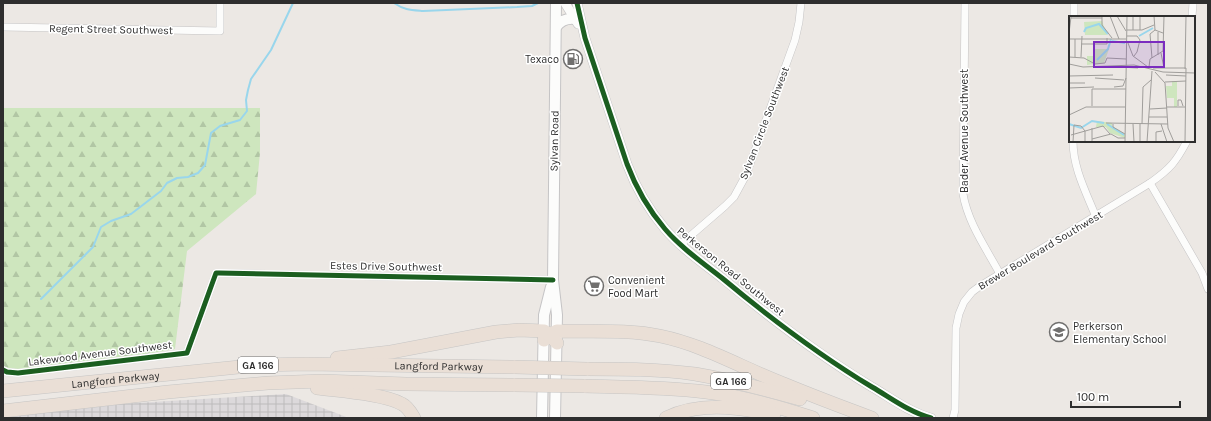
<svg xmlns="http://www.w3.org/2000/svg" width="1211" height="421" font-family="Karla,sans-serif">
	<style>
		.industrial { fill: url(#industrial-grid) }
		.forest { fill: url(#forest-firs) }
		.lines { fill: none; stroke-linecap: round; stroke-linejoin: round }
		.stream { stroke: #99d6ec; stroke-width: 2 }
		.minor-casing { stroke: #c5c4c5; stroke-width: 8 }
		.tertiary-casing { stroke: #c5c4c5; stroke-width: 10 }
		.secondary-casing { stroke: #c5c4c5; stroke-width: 12 }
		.motorway-casing { stroke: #c6c5c4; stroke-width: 14 }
		.minor { stroke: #fcfcfb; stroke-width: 7 }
		.tertiary { stroke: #fcfcfb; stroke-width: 9 }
		.secondary { stroke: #fcfcfb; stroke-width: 10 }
		.motorway { stroke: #eadfd6; stroke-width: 13 }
		.motorway-bridge-casing { stroke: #c6c5c4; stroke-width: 14; stroke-linecap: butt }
		.motorway-bridge { stroke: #eadfd6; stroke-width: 13 }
		.cycleway-casing { stroke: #fff; stroke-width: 8 }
		.cycleway { stroke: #1b5e20; stroke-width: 5 }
		.labels { text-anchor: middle; stroke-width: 3; stroke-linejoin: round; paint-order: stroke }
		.shield { fill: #fff; stroke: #6d6d6d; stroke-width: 1 }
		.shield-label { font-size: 10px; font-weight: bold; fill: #2e2e2e }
		.street-label { font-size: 11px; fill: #2e2e2e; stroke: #fff }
		.poi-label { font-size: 11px; fill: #2e2e2e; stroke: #fff; text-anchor: start }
		.inset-river { fill: none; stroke: #99d6ec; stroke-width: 2 }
		.inset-road { fill: none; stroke: #a09e9b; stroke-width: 1 }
		.view { fill: #7b2cbf; fill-opacity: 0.15; stroke: #7b2cbf; stroke-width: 2 }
		.inset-edge { fill: none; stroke: #2e2e2e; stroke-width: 2 }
	</style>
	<defs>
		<pattern id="industrial-grid" width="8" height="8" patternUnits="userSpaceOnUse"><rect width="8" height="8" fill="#dcd9db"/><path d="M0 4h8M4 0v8" fill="none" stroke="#bdbbbc"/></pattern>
		<pattern id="forest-firs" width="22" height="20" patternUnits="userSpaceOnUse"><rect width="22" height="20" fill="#cee6be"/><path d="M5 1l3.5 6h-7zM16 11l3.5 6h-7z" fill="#b1c6a4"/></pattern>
	</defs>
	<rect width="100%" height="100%" fill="#ece8e4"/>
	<path class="industrial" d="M 286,394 L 349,418 L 3,418 L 69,407 Z"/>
	<path class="forest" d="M 3,108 L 260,108 L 260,153 L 256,194 L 187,251 L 175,349 L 77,366 L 3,375 Z"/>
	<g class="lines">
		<g class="stream">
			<path d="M 394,3 C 404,10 411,10 423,11 L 517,7 L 532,6 L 538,3"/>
			<path d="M 41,299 L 93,247 L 101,227 L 111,221 L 131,214 L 161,191 L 167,183 L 177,178 L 188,177 L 198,173 L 205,165 L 211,133 L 220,126 L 240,120 L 247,111 L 246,100 L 248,90 L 251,79 L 271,50 L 293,3"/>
		</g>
		<g class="minor-casing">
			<g id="minor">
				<path d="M 965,3 L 963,194 C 968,223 986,248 1000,274"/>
				<path d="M 1074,17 L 1074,3"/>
				<path d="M 1192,17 L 1193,3"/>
				<path d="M 3,27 L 220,31 L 220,3"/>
				<path d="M 1073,141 C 1073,168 1086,192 1096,217"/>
				<path d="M 1150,183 L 1202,273 L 1208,289"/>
				<path d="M 681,244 L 725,206 L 734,197 L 746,175 L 795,40 L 799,22 L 801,3"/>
				<path d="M 3,370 L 7,372 L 18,373 L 187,353 L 216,273 L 219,273 L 553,280"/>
				<path d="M 953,418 L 955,410 L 956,328 L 959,314 L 964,302 L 972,292 L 980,286 L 1150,183 C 1170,169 1176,162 1187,141"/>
			</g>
		</g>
		<g class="tertiary-casing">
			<g id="tertiary">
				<path d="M 565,3 L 578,24"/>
				<path d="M 577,3 L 585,38 L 627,164 C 636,188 648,209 665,229 C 681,248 703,263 722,278 C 770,318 819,355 872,387 C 891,398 909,412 931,418"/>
			</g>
		</g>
		<g class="secondary-casing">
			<g id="secondary">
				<path d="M 556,27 C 561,20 567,18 575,19"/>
				<path d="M 542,418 L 544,315 L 551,287"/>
				<path d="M 555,418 L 557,315 L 553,280 L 556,3"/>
			</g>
		</g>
		<g class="motorway-casing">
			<g id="motorway">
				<path d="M 544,340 L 550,335 L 557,331 C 590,332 627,329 660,336 C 704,345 742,368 784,384 C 813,396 842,407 872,418"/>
				<path d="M 337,358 L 391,352 L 496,332 L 519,330 L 544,331 L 550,335 L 557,343"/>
				<path d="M 587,369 C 623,369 659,369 695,374 C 730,380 765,389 800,399"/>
				<path d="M 584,386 C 625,387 666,387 706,392 C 742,396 779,407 813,418"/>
				<path d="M 317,388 C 339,391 384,394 402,404 C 408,407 411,413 414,418"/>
				<path id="s1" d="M 3,391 L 258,365 L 306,364 L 515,367"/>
				<path d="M 3,411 L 168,392 L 268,383 L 322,381 L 406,384 L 515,385"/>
				<path d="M 666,418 C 702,401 737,408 774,414"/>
			</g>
		</g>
		<use href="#minor" class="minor"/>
		<use href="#tertiary" class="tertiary"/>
		<use href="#secondary" class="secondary"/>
		<use href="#motorway" class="motorway"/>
		<g class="motorway-bridge-casing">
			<g id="motorway-bridge">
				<path d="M 515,367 L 587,369"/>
				<path d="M 515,385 L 584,386"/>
			</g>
		</g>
		<use href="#motorway-bridge" class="motorway-bridge"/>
		<g class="cycleway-casing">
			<g id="cycleway">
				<path d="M 577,3 L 585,38 L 627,164 C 636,188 648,209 665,229 C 681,248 703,263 722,278 C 770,318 819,355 872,387 C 891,398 909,412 931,418"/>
				<path d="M 3,370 L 7,372 L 18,373 L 187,353 L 216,273 L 219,273 L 553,280"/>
			</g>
		</g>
		<use href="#cycleway" class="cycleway"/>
	</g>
	<defs>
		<g id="fuel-ring" transform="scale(1)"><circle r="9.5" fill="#fff" stroke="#706f6e" stroke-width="1.5"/><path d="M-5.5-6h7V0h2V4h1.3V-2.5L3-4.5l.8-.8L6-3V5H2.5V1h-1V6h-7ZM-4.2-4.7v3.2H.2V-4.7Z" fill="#706f6e"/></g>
		<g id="supermarket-ring" transform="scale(1)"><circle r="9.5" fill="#fff" stroke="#706f6e" stroke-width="1.5"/><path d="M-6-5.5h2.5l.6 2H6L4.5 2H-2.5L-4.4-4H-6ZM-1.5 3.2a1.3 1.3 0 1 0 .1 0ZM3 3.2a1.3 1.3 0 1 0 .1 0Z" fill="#706f6e"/></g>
		<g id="school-ring" transform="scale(1)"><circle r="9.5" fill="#fff" stroke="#706f6e" stroke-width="1.5"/><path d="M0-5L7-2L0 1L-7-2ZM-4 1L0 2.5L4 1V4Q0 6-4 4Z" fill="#706f6e"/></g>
	</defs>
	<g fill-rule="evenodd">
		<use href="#fuel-ring" x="573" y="59"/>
		<use href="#supermarket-ring" x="594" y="286"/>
		<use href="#school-ring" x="1059" y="332"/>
	</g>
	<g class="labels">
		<g class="shield">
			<rect x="238" y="357" width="40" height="16" rx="3"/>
			<rect x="711" y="373" width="40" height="16" rx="3"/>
		</g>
		<g class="shield-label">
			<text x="258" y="369">GA 166</text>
			<text x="731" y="385">GA 166</text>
		</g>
		<g class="street-label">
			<text transform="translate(111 29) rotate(1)" y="4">Regent Street Southwest</text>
			<text transform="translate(764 123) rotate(-69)" y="4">Sylvan Circle Southwest</text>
			<text transform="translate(964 131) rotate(-90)" y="4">Bader Avenue Southwest</text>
			<text transform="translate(554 141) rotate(-89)" y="4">Sylvan Road</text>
			<text transform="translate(1040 250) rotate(-31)" y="4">Brewer Boulevard Southwest</text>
			<text transform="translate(386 266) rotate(1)" y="4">Estes Drive Southwest</text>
			<text transform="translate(731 271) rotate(39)" y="4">Perkerson Road Southwest</text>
			<text transform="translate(100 353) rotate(-7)" y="4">Lakewood Avenue Southwest</text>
			<text dy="4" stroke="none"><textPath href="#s1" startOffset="437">Langford Parkway</textPath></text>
			<text dy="4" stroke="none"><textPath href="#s1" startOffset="113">Langford Parkway</textPath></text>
		</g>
		<g class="poi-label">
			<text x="559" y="63" text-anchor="end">Texaco</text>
			<text x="608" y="284">Convenient<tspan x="608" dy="13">Food Mart</tspan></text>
			<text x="1073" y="330">Perkerson<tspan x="1073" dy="13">Elementary School</tspan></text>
		</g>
	</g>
	<g transform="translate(1069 16)">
		<rect width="126" height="126" fill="#ece8e4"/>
		<path d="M 33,5 L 38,19 L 16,19 L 15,6 ZM 25,33 L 40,33 L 35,47 L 18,49 L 18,40 L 25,40 Z" fill="#cee6be"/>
		<path d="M 103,65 L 108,65 L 108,91 L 105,91 L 105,82 L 98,82 L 97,70 L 103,70 ZM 28,105 L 43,107 L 43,110 L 56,118 L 56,122 L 41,117 L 37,111 L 27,111 Z" fill="#cee6be"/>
		<path class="inset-river" d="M 15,16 L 17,12 L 30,8 L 39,18M 70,20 L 84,12M 43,25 L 56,27M 28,44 L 39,33 L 42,23M 0,108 L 12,112 L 23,105 L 35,107M 38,108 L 55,119"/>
		<path class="inset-road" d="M 41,0 L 50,23M 48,0 L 57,15M 85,0 L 86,14 L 94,17M 33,1 L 33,9 L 43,22M 2,2 L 33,2M 58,14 L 73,14 L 85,9M 64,14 L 64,0M 71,14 L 71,0M 0,17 L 2,1M 58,20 L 68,20 L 71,24 L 68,36 L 65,40M 0,23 L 57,23M 59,27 L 64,40 L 79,51M 12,28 L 38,28 L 38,22M 92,37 L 95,52M 89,39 L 89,16M 0,41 L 15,42 L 26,48 L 36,47 L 38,42 L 57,43M 6,41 L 6,23M 12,41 L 13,20M 83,42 L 81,18 L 86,14M 0,48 L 14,51 L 65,49 L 94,56 L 126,57M 50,51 L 69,52M 80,51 L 81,43 L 94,35 L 95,0M 84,52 L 117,52M 116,53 L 117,0M 86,56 L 96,67 L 99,112 L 105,126M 97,59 L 117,60M 0,60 L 44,59M 26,62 L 55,64M 96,66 L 117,65M 0,67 L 16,67M 45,71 L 54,70 L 57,62M 0,72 L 25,71M 23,90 L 23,73 L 57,73M 109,90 L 109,84 L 112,84 L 114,90M 98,91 L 116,91M 81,93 L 98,92M 0,99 L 17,91 L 56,91M 80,101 L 98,101M 37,107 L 99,108M 44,108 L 44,111 L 56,118M 64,108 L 65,126M 71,108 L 71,126M 73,108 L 74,71 L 82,64M 92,108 L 98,126M 2,119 L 34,110 L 41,118M 23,123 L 42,118 L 49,122 L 56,122M 4,126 L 5,109 L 12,110 L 16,115 L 16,126M 4,126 L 19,126M 23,126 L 23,112M 56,126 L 58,0M 78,126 L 83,55M 87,126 L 87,116 L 93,115M 116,126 L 117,52"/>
		<path class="view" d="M 25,26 L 95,26 L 95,51 L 25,51 Z"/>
		<rect width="126" height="126" class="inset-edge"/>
	</g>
	<rect width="1211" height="421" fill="none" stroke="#2e2e2e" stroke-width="8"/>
	<path d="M1071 401v6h109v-6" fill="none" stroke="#2e2e2e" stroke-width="2"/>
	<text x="1077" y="401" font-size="12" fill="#2e2e2e" stroke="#ffffff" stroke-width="3" paint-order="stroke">100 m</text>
</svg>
